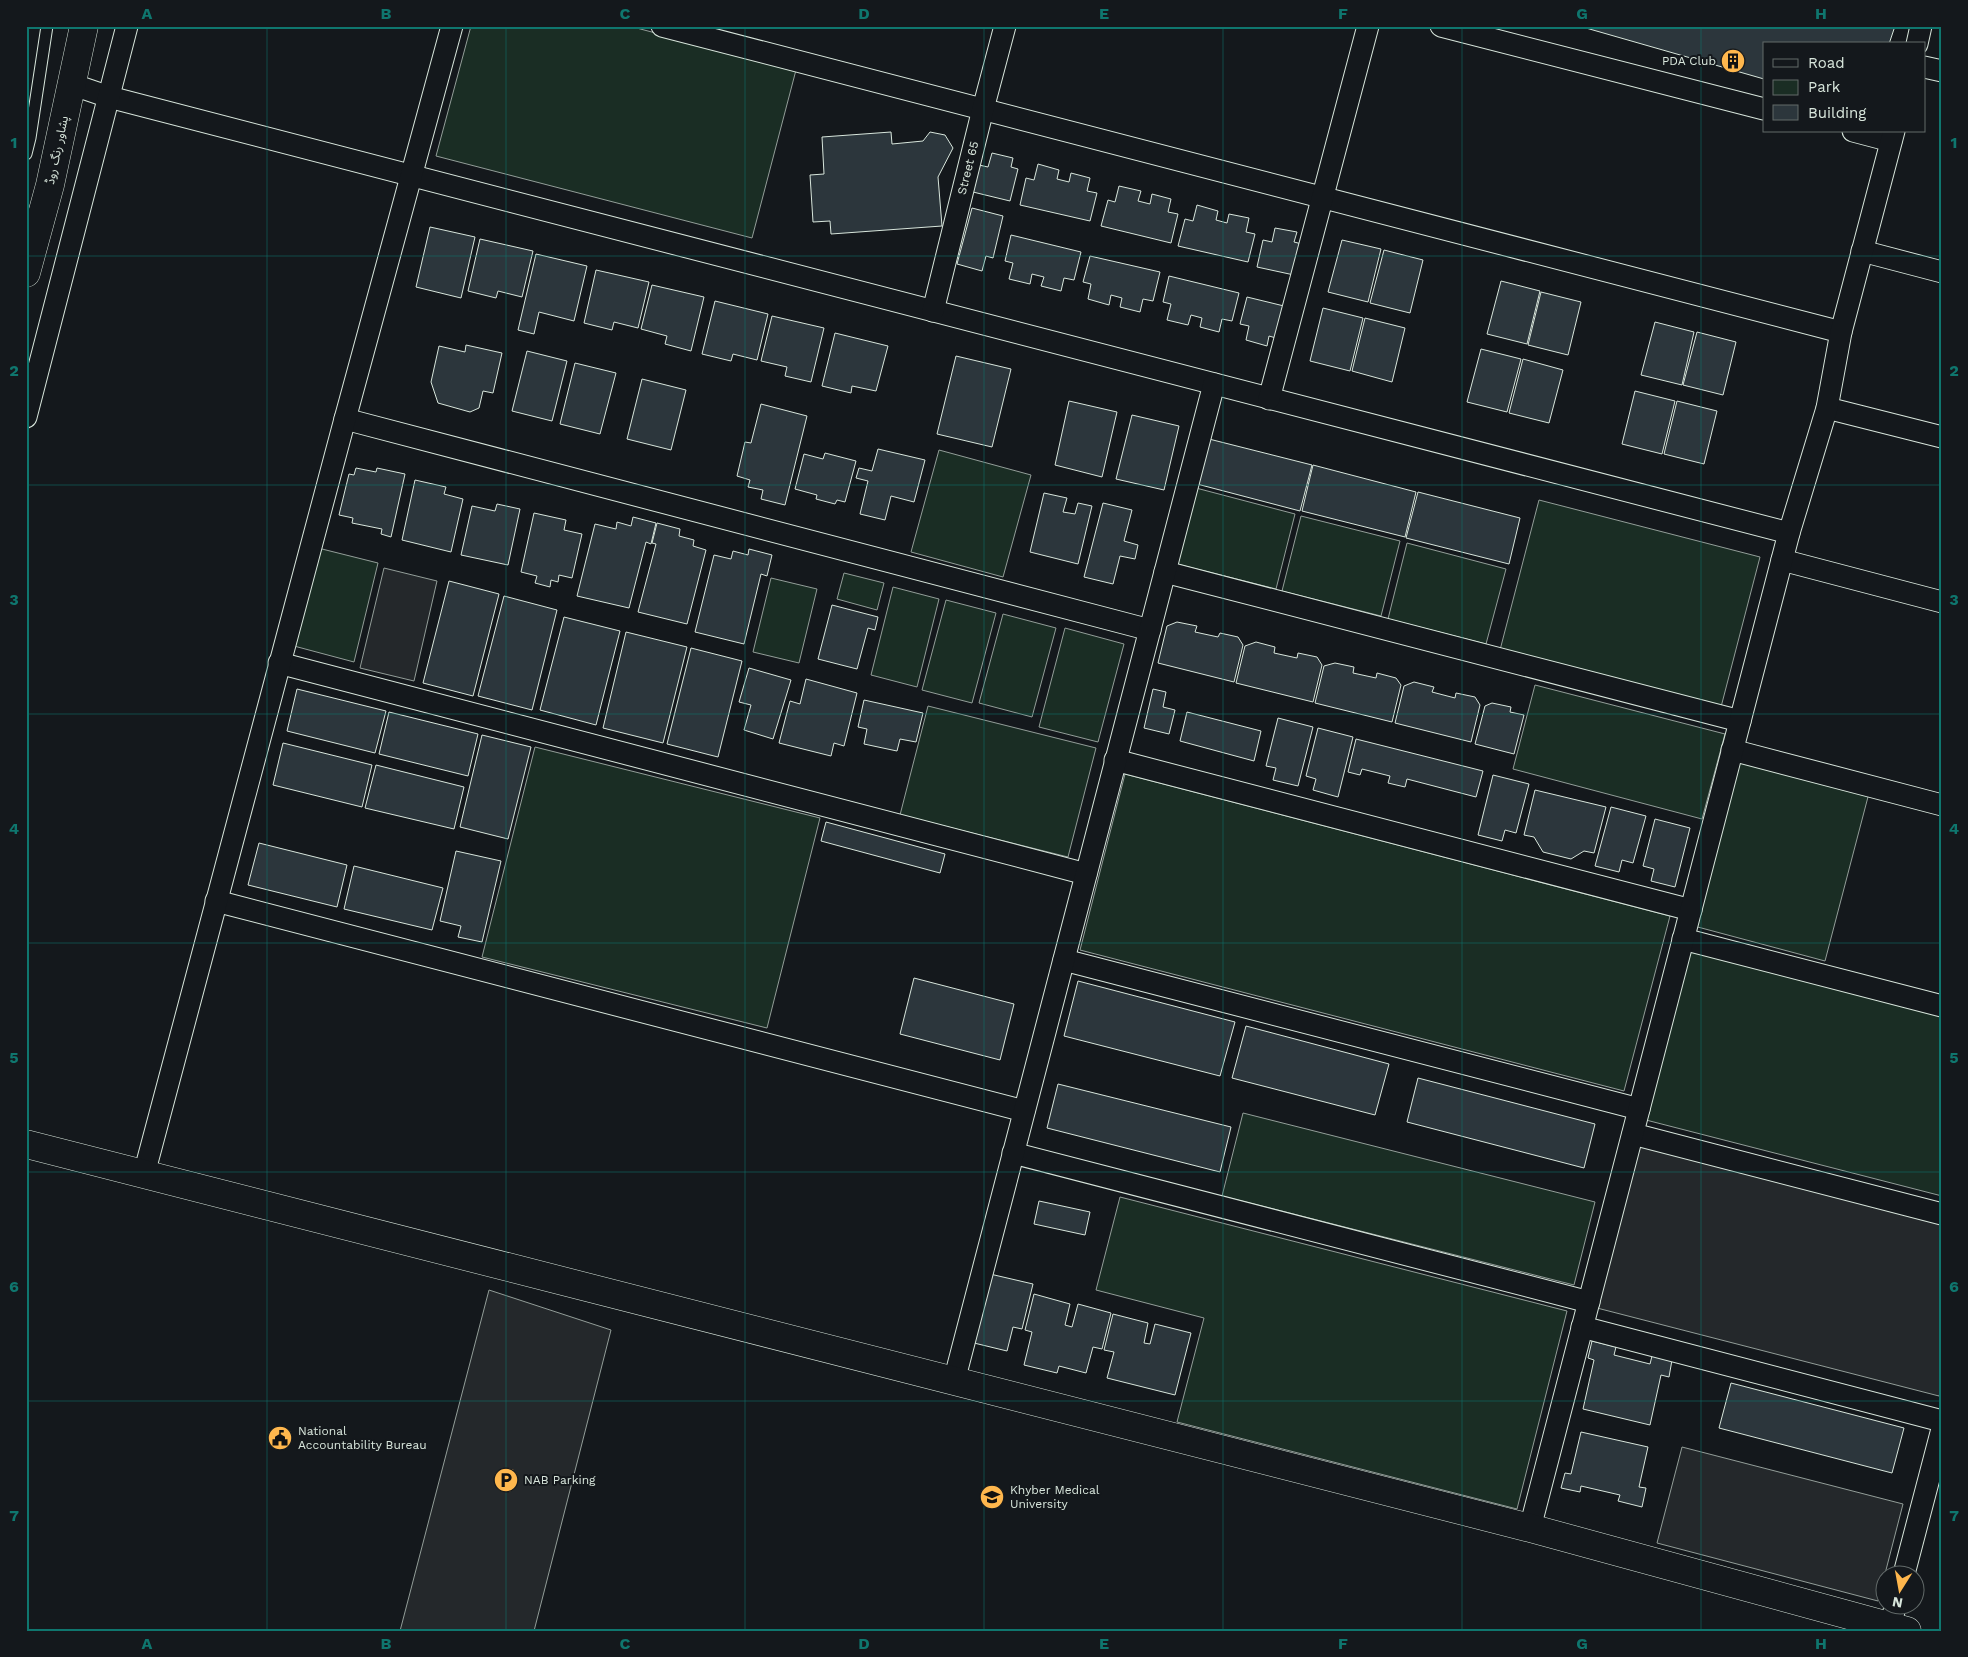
<svg xmlns="http://www.w3.org/2000/svg" width="1968" height="1657" font-family="'Work Sans','Noto Sans Arabic',sans-serif">
	<style>
		.green { fill: #1a2d24; stroke: #939e99 }
		.parking { fill: #24282b; stroke: #939e99 }
		.building { fill: #2c363c; stroke: #d8e6dc }
		.lines { fill: none; stroke-linecap: round; stroke-linejoin: round }
		.lane-casing { stroke: #d8e6dc; stroke-width: 13 }
		.street-casing { stroke: #d8e6dc; stroke-width: 23 }
		.secondary-casing { stroke: #d8e6dc; stroke-width: 29 }
		.highway-casing { stroke: #d8e6dc; stroke-width: 29 }
		.lane { stroke: #14181c; stroke-width: 11 }
		.street { stroke: #14181c; stroke-width: 21 }
		.secondary { stroke: #14181c; stroke-width: 28 }
		.highway { stroke: #14181c; stroke-width: 28 }
		.grid { fill: none; stroke: #0f766e; stroke-width: 1; stroke-opacity: 0.55 }
		.labels { text-anchor: middle; stroke-width: 4; stroke-linejoin: round; paint-order: stroke }
		.poi-label { font-size: 12px; fill: #d8e6dc; stroke: #14181c; text-anchor: start }
		.street-label { font-size: 12px; fill: #d8e6dc; stroke: #14181c }
		.neatline { fill: none; stroke: #0f766e; stroke-width: 2 }
		.grid-label { font-size: 16px; text-anchor: middle; font-weight: bold; fill: #0f766e }
	</style>
	<rect width="100%" height="100%" fill="#14181c"/>
	<g class="green">
		<path d="M 471,26 L 629,26 L 796,70 L 752,238 L 436,156 Z"/>
		<path d="M 939,450 L 1031,475 L 1003,577 L 911,552 Z"/>
		<path d="M 1196,488 L 1295,514 L 1276,589 L 1177,564 Z"/>
		<path d="M 1539,500 L 1760,557 L 1721,707 L 1500,650 Z"/>
		<path d="M 1301,516 L 1400,541 L 1381,616 L 1282,591 Z"/>
		<path d="M 1407,543 L 1506,569 L 1486,644 L 1388,619 Z"/>
		<path d="M 318,548 L 378,563 L 354,662 L 294,646 Z"/>
		<path d="M 844,573 L 884,583 L 877,610 L 837,599 Z"/>
		<path d="M 771,578 L 817,589 L 799,663 L 753,652 Z"/>
		<path d="M 893,587 L 939,599 L 917,687 L 871,675 Z"/>
		<path d="M 946,600 L 996,613 L 972,703 L 922,690 Z"/>
		<path d="M 1003,614 L 1056,628 L 1032,717 L 979,703 Z"/>
		<path d="M 1065,628 L 1124,644 L 1098,742 L 1039,727 Z"/>
		<path d="M 1535,685 L 1725,734 L 1702,819 L 1513,769 Z"/>
		<path d="M 928,706 L 1096,748 L 1068,857 L 900,815 Z"/>
		<path d="M 535,747 L 820,818 L 767,1028 L 482,957 Z"/>
		<path d="M 1737,758 L 1869,793 L 1825,961 L 1694,926 Z"/>
		<path d="M 1125,774 L 1670,916 L 1624,1091 L 1080,950 Z"/>
		<path d="M 1690,950 L 1942,1015 L 1942,1196 L 1646,1120 Z"/>
		<path d="M 1243,1113 L 1595,1202 L 1574,1285 L 1222,1196 Z"/>
		<path d="M 1120,1197 L 1567,1311 L 1517,1509 L 1177,1422 L 1204,1318 L 1096,1290 Z"/>
	</g>
	<g class="parking">
		<path d="M 384,568 L 437,581 L 414,681 L 360,668 Z"/>
		<path d="M 1639,1145 L 1942,1222 L 1942,1386 L 1939,1396 L 1597,1308 Z"/>
		<path d="M 489,1290 L 611,1330 L 534,1631 L 400,1631 Z"/>
		<path d="M 1682,1447 L 1903,1504 L 1878,1601 L 1657,1543 Z"/>
	</g>
	<g class="building">
		<path d="M 1579,26 L 1895,26 L 1889,44 L 1764,44 L 1764,79 Z"/>
		<path d="M 891,132 L 892,144 L 923,141 L 930,132 L 945,135 L 953,148 L 938,177 L 942,226 L 831,234 L 830,221 L 813,222 L 810,175 L 824,174 L 822,137 Z"/>
		<path d="M 992,153 L 1013,158 L 1011,167 L 1018,169 L 1010,201 L 973,192 L 979,165 L 988,167 Z"/>
		<path d="M 1038,164 L 1059,170 L 1057,179 L 1069,182 L 1071,173 L 1090,178 L 1087,191 L 1097,193 L 1090,221 L 1020,205 L 1026,178 L 1034,180 Z"/>
		<path d="M 1119,186 L 1141,191 L 1138,201 L 1150,204 L 1152,194 L 1171,199 L 1168,212 L 1178,214 L 1171,243 L 1101,226 L 1108,200 L 1115,202 Z"/>
		<path d="M 1197,205 L 1218,211 L 1216,220 L 1227,223 L 1229,214 L 1249,218 L 1246,232 L 1255,234 L 1248,262 L 1178,246 L 1185,219 L 1193,221 Z"/>
		<path d="M 972,208 L 1003,216 L 993,258 L 986,256 L 982,271 L 957,264 Z"/>
		<path d="M 430,227 L 475,237 L 461,298 L 416,287 Z"/>
		<path d="M 1275,228 L 1297,232 L 1294,242 L 1302,244 L 1294,275 L 1257,267 L 1263,240 L 1272,242 Z"/>
		<path d="M 1011,235 L 1081,252 L 1074,280 L 1064,278 L 1061,291 L 1041,286 L 1044,277 L 1032,274 L 1030,284 L 1009,279 L 1013,263 L 1005,261 Z"/>
		<path d="M 480,239 L 533,251 L 522,297 L 498,291 L 496,298 L 468,291 Z"/>
		<path d="M 1342,240 L 1381,249 L 1368,302 L 1328,292 Z"/>
		<path d="M 1384,250 L 1423,260 L 1410,313 L 1370,303 Z"/>
		<path d="M 536,254 L 587,266 L 574,321 L 539,312 L 534,334 L 518,330 Z"/>
		<path d="M 1090,256 L 1160,272 L 1153,301 L 1143,299 L 1140,312 L 1120,307 L 1122,298 L 1111,295 L 1109,305 L 1088,299 L 1091,284 L 1083,282 Z"/>
		<path d="M 596,270 L 649,282 L 638,328 L 614,322 L 612,330 L 584,323 Z"/>
		<path d="M 1169,276 L 1239,293 L 1232,321 L 1222,319 L 1219,332 L 1200,327 L 1202,318 L 1191,315 L 1188,325 L 1167,320 L 1171,304 L 1163,302 Z"/>
		<path d="M 1501,281 L 1540,291 L 1527,344 L 1487,334 Z"/>
		<path d="M 652,285 L 704,297 L 691,351 L 665,344 L 667,336 L 641,329 Z"/>
		<path d="M 1541,292 L 1581,302 L 1568,355 L 1528,345 Z"/>
		<path d="M 1247,297 L 1284,306 L 1276,338 L 1269,336 L 1267,346 L 1246,340 L 1249,326 L 1240,324 Z"/>
		<path d="M 715,301 L 768,314 L 757,360 L 733,354 L 731,361 L 702,354 Z"/>
		<path d="M 1323,308 L 1363,318 L 1350,371 L 1310,361 Z"/>
		<path d="M 772,316 L 824,328 L 811,382 L 785,376 L 787,367 L 761,361 Z"/>
		<path d="M 1365,318 L 1405,328 L 1392,382 L 1352,371 Z"/>
		<path d="M 1655,322 L 1694,332 L 1682,385 L 1641,375 Z"/>
		<path d="M 1697,332 L 1736,342 L 1723,395 L 1683,385 Z"/>
		<path d="M 835,333 L 888,346 L 876,391 L 852,386 L 851,393 L 822,386 Z"/>
		<path d="M 466,345 L 502,353 L 493,393 L 483,391 L 479,408 L 470,412 L 438,403 L 431,382 L 439,346 L 465,352 Z"/>
		<path d="M 1481,349 L 1521,359 L 1507,412 L 1467,402 Z"/>
		<path d="M 527,351 L 567,361 L 552,421 L 512,411 Z"/>
		<path d="M 956,356 L 1011,369 L 992,447 L 937,434 Z"/>
		<path d="M 1523,359 L 1563,370 L 1549,423 L 1509,413 Z"/>
		<path d="M 575,363 L 616,373 L 600,434 L 560,424 Z"/>
		<path d="M 642,379 L 686,390 L 671,450 L 627,439 Z"/>
		<path d="M 1635,391 L 1675,401 L 1662,454 L 1622,444 Z"/>
		<path d="M 1069,401 L 1117,412 L 1102,477 L 1055,465 Z"/>
		<path d="M 1677,401 L 1717,411 L 1704,464 L 1664,454 Z"/>
		<path d="M 761,404 L 807,416 L 785,505 L 761,499 L 763,490 L 748,487 L 750,480 L 737,476 L 745,442 L 751,443 Z"/>
		<path d="M 1132,415 L 1179,426 L 1164,490 L 1116,479 Z"/>
		<path d="M 1209,439 L 1312,465 L 1300,511 L 1197,484 Z"/>
		<path d="M 878,449 L 925,460 L 914,502 L 891,496 L 885,520 L 860,514 L 868,481 L 856,478 L 859,468 L 872,471 Z"/>
		<path d="M 825,453 L 856,461 L 845,502 L 837,500 L 835,504 L 816,499 L 817,495 L 795,489 L 804,454 L 823,459 Z"/>
		<path d="M 1313,465 L 1416,492 L 1405,537 L 1302,511 Z"/>
		<path d="M 356,468 L 376,472 L 377,468 L 405,474 L 391,537 L 381,534 L 382,529 L 352,523 L 353,518 L 339,515 L 349,474 L 354,475 Z"/>
		<path d="M 415,480 L 446,487 L 444,494 L 463,499 L 451,552 L 402,540 Z"/>
		<path d="M 1418,492 L 1520,518 L 1509,564 L 1406,538 Z"/>
		<path d="M 1044,493 L 1067,498 L 1063,512 L 1075,514 L 1078,503 L 1092,506 L 1078,564 L 1030,552 Z"/>
		<path d="M 1103,503 L 1132,510 L 1124,541 L 1138,545 L 1135,559 L 1120,556 L 1113,584 L 1084,577 Z"/>
		<path d="M 497,504 L 520,509 L 508,565 L 461,555 L 472,506 L 495,511 Z"/>
		<path d="M 534,513 L 566,520 L 564,530 L 582,534 L 572,578 L 559,575 L 558,582 L 551,580 L 550,587 L 535,583 L 537,576 L 521,572 Z"/>
		<path d="M 633,517 L 656,523 L 651,544 L 646,542 L 629,608 L 577,596 L 595,524 L 616,529 L 617,522 L 631,526 Z"/>
		<path d="M 657,523 L 680,529 L 679,536 L 694,540 L 693,546 L 706,550 L 687,624 L 638,612 L 656,544 L 652,543 Z"/>
		<path d="M 749,549 L 772,555 L 767,576 L 761,574 L 744,644 L 695,632 L 714,555 L 731,559 L 733,551 L 748,555 Z"/>
		<path d="M 449,581 L 499,594 L 473,696 L 423,683 Z"/>
		<path d="M 504,596 L 557,610 L 532,710 L 478,696 Z"/>
		<path d="M 832,605 L 878,617 L 875,630 L 868,628 L 857,669 L 818,659 Z"/>
		<path d="M 564,617 L 620,631 L 596,725 L 540,710 Z"/>
		<path d="M 1177,622 L 1197,626 L 1195,632 L 1218,637 L 1220,633 L 1238,637 L 1243,645 L 1234,682 L 1158,663 L 1167,626 Z"/>
		<path d="M 626,632 L 687,647 L 663,743 L 603,728 Z"/>
		<path d="M 1256,642 L 1275,647 L 1274,653 L 1297,658 L 1298,653 L 1317,657 L 1322,665 L 1313,702 L 1236,683 L 1245,646 Z"/>
		<path d="M 691,648 L 742,661 L 718,757 L 667,744 Z"/>
		<path d="M 1335,663 L 1354,667 L 1353,673 L 1376,678 L 1377,673 L 1396,678 L 1401,685 L 1392,722 L 1315,703 L 1324,666 Z"/>
		<path d="M 749,668 L 791,680 L 773,739 L 744,730 L 751,705 L 739,702 Z"/>
		<path d="M 806,679 L 857,693 L 844,746 L 834,743 L 831,756 L 779,743 L 790,701 L 800,704 Z"/>
		<path d="M 1414,682 L 1434,687 L 1432,692 L 1455,698 L 1456,693 L 1475,697 L 1480,705 L 1471,742 L 1395,723 L 1404,686 Z"/>
		<path d="M 297,689 L 386,711 L 375,753 L 287,731 Z"/>
		<path d="M 1153,689 L 1166,692 L 1163,707 L 1175,710 L 1169,734 L 1144,728 Z"/>
		<path d="M 864,700 L 923,713 L 916,742 L 900,739 L 897,751 L 864,744 L 867,729 L 858,727 Z"/>
		<path d="M 1492,703 L 1511,707 L 1510,712 L 1524,715 L 1514,754 L 1475,744 L 1485,706 Z"/>
		<path d="M 389,712 L 478,734 L 468,776 L 379,754 Z"/>
		<path d="M 1187,712 L 1261,731 L 1254,761 L 1180,741 Z"/>
		<path d="M 1278,718 L 1313,727 L 1298,786 L 1273,780 L 1276,768 L 1266,766 Z"/>
		<path d="M 1318,728 L 1353,737 L 1338,797 L 1313,790 L 1316,779 L 1306,776 Z"/>
		<path d="M 482,735 L 531,747 L 508,839 L 460,827 Z"/>
		<path d="M 1356,739 L 1483,771 L 1476,797 L 1407,779 L 1405,787 L 1388,783 L 1390,776 L 1362,769 L 1360,775 L 1348,772 Z"/>
		<path d="M 283,743 L 372,765 L 362,807 L 273,785 Z"/>
		<path d="M 376,765 L 464,787 L 454,829 L 365,808 Z"/>
		<path d="M 1493,775 L 1529,784 L 1516,833 L 1505,830 L 1502,841 L 1478,835 Z"/>
		<path d="M 1535,790 L 1606,807 L 1594,853 L 1584,851 L 1571,859 L 1543,852 L 1534,837 L 1524,835 Z"/>
		<path d="M 1611,807 L 1646,816 L 1633,863 L 1622,860 L 1619,872 L 1595,866 Z"/>
		<path d="M 1655,819 L 1690,828 L 1675,887 L 1651,881 L 1654,869 L 1643,866 Z"/>
		<path d="M 826,822 L 945,854 L 940,873 L 821,841 Z"/>
		<path d="M 259,843 L 347,865 L 337,907 L 248,885 Z"/>
		<path d="M 456,851 L 501,861 L 482,942 L 458,937 L 461,926 L 440,921 Z"/>
		<path d="M 354,866 L 443,888 L 432,930 L 344,909 Z"/>
		<path d="M 914,978 L 1014,1004 L 1000,1060 L 900,1034 Z"/>
		<path d="M 1078,981 L 1235,1022 L 1220,1076 L 1064,1036 Z"/>
		<path d="M 1246,1026 L 1389,1064 L 1375,1115 L 1232,1078 Z"/>
		<path d="M 1418,1078 L 1595,1124 L 1584,1168 L 1407,1122 Z"/>
		<path d="M 1058,1084 L 1231,1127 L 1220,1172 L 1047,1128 Z"/>
		<path d="M 1039,1201 L 1090,1212 L 1085,1235 L 1034,1224 Z"/>
		<path d="M 990,1274 L 1033,1284 L 1022,1329 L 1013,1327 L 1007,1351 L 974,1343 Z"/>
		<path d="M 1034,1294 L 1070,1304 L 1065,1325 L 1072,1327 L 1078,1304 L 1111,1313 L 1102,1349 L 1093,1347 L 1086,1373 L 1059,1366 L 1057,1373 L 1024,1365 L 1032,1332 L 1025,1330 Z"/>
		<path d="M 1113,1314 L 1148,1323 L 1144,1343 L 1150,1344 L 1155,1324 L 1191,1333 L 1175,1395 L 1107,1378 L 1114,1352 L 1104,1350 Z"/>
		<path d="M 1592,1341 L 1616,1347 L 1614,1355 L 1650,1364 L 1652,1356 L 1672,1360 L 1669,1377 L 1661,1375 L 1650,1425 L 1583,1409 L 1594,1360 L 1588,1358 Z"/>
		<path d="M 1731,1383 L 1904,1428 L 1892,1473 L 1719,1428 Z"/>
		<path d="M 1581,1432 L 1648,1447 L 1639,1487 L 1646,1488 L 1642,1507 L 1618,1501 L 1620,1495 L 1581,1486 L 1580,1492 L 1561,1488 L 1565,1473 L 1571,1474 Z"/>
	</g>
	<g class="lines">
		<g class="lane-casing">
			<path id="lane" d="M 26,154 L 30,138 L 47,26"/>
		</g>
		<g class="street-casing">
			<g id="street">
				<path d="M 662,26 L 1841,332"/>
				<path d="M 1441,26 L 1764,109"/>
				<path d="M 1917,44 L 1921,26"/>
				<path d="M 1924,67 L 1942,71"/>
				<path d="M 71,84 L 109,97 L 1789,533"/>
				<path d="M 1853,131 L 1891,141"/>
				<path d="M 1862,251 L 1942,272"/>
				<path d="M 933,311 L 983,109 L 1005,26"/>
				<path d="M 1269,399 L 1368,26"/>
				<path d="M 1827,408 L 1942,437"/>
				<path d="M 26,417 L 127,26"/>
				<path d="M 345,419 L 1150,630"/>
				<path d="M 1782,560 L 1942,602"/>
				<path d="M 1165,572 L 1740,721"/>
				<path d="M 279,663 L 1086,874"/>
				<path d="M 1732,750 L 1942,805"/>
				<path d="M 1115,760 L 1691,910"/>
				<path d="M 216,901 L 1024,1111"/>
				<path d="M 1683,939 L 1942,1006"/>
				<path d="M 1064,960 L 1639,1109"/>
				<path d="M 1633,1134 L 1942,1214"/>
				<path d="M 1013,1153 L 1589,1302"/>
				<path d="M 144,1174 L 345,419 L 452,26"/>
				<path d="M 1582,1327 L 1942,1421"/>
				<path d="M 954,1381 L 1214,384"/>
				<path d="M 1530,1528 L 1789,533 L 1827,408 L 1841,332 L 1894,131"/>
				<path d="M 1904,1574 L 1942,1429"/>
				<path d="M 1890,1626 L 1896,1604"/>
			</g>
		</g>
		<g class="secondary-casing">
			<path id="secondary" d="M 26,1144 L 1530,1528 L 1907,1631"/>
		</g>
		<g class="highway-casing">
			<path id="highway" d="M 26,273 L 50,185 L 84,26"/>
		</g>
		<use href="#lane" class="lane"/>
		<use href="#street" class="street"/>
		<use href="#secondary" class="secondary"/>
		<use href="#highway" class="highway"/>
	</g>
	<path class="grid" d="M 267,26 L 267,1631M 506,26 L 506,1631M 745,26 L 745,1631M 984,26 L 984,1631M 1223,26 L 1223,1631M 1462,26 L 1462,1631M 1701,26 L 1701,1631M 26,256 L 1942,256M 26,485 L 1942,485M 26,714 L 1942,714M 26,943 L 1942,943M 26,1172 L 1942,1172M 26,1401 L 1942,1401"/>
	<defs>
		<g id="building-disc" transform="scale(1.25)"><circle r="9.5" fill="#ffb74d" stroke="#14181c"/><path d="M-4-6H4V6H1V3H-1V6H-4ZM-2.5-4.3h1.7v1.8h-1.7ZM.8-4.3h1.7v1.8H.8ZM-2.5-1h1.7V.8h-1.7ZM.8-1h1.7V.8H.8Z" fill="#111"/></g>
		<g id="civic-disc" transform="scale(1.25)"><circle r="9.5" fill="#ffb74d" stroke="#14181c"/><path d="M-.6-6.5H3V-4.5H.6V-3L4-1V1h2V6H-6V1h2V-1L-.6-3ZM-1.2 2.5V6h2.4V2.5Z" fill="#111"/></g>
		<g id="parking-disc" transform="scale(1.25)"><circle r="9.5" fill="#ffb74d" stroke="#14181c"/><path d="M-3.5-5.5H1a3.5 3.5 0 0 1 0 7H-1V5.5H-3.5ZM-1-3.4V-.6H.8a1.4 1.4 0 0 0 0-2.8Z" fill="#111"/></g>
		<g id="university-disc" transform="scale(1.25)"><circle r="9.5" fill="#ffb74d" stroke="#14181c"/><path d="M0-5L7-2L0 1L-7-2ZM-4 1L0 2.5L4 1V4Q0 6-4 4Z" fill="#111"/></g>
	</defs>
	<g fill-rule="evenodd">
		<use href="#building-disc" x="1733" y="61"/>
		<use href="#civic-disc" x="280" y="1438"/>
		<use href="#parking-disc" x="506" y="1480"/>
		<use href="#university-disc" x="992" y="1497"/>
	</g>
	<g class="labels">
		<g class="poi-label">
			<text x="1716" y="65" text-anchor="end">PDA Club</text>
			<text x="298" y="1435">National<tspan x="298" dy="14">Accountability Bureau</tspan></text>
			<text x="524" y="1484">NAB Parking</text>
			<text x="1010" y="1494">Khyber Medical<tspan x="1010" dy="14">University</tspan></text>
		</g>
		<g class="street-label">
			<text transform="translate(57 150) rotate(-78)" y="4">پشاور رنگ روڈ</text>
			<text transform="translate(968 168) rotate(-76)" y="4">Street 65</text>
		</g>
	</g>
	<rect width="1968" height="1657" fill="none" stroke="#14181c" stroke-width="55"/>
	<rect x="1763" y="42" width="162" height="90" fill="#14181c" stroke="#626a69"/>
	<rect x="1773" y="59" width="25" height="8" fill="#14181c" stroke="#626a69"/>
	<text x="1808" y="68" font-size="15" fill="#d8e6dc">Road</text>
	<rect x="1773" y="80" width="25" height="15" fill="#1a2d24" stroke="#626a69"/>
	<text x="1808" y="92" font-size="15" fill="#d8e6dc">Park</text>
	<rect x="1773" y="105" width="25" height="15" fill="#2c363c" stroke="#626a69"/>
	<text x="1808" y="118" font-size="15" fill="#d8e6dc">Building</text>
	<g transform="translate(1900 1590) rotate(191)"><circle r="24" fill="#14181c" stroke="#626a69"/>
	<path d="M0-4L9 19L0 12L-9 19Z" fill="#ffb74d"/>
	<text y="-8" font-size="14" font-weight="bold" text-anchor="middle" fill="#d8e6dc">N</text>
	</g>
	<rect x="28" y="28" width="1912" height="1602" class="neatline"/>
	<g class="grid-label">
		<text x="147" y="19">A</text>
		<text x="386" y="19">B</text>
		<text x="625" y="19">C</text>
		<text x="864" y="19">D</text>
		<text x="1104" y="19">E</text>
		<text x="1343" y="19">F</text>
		<text x="1582" y="19">G</text>
		<text x="1821" y="19">H</text>
		<text x="14" y="148">1</text>
		<text x="1954" y="148">1</text>
		<text x="14" y="376">2</text>
		<text x="1954" y="376">2</text>
		<text x="14" y="605">3</text>
		<text x="1954" y="605">3</text>
		<text x="14" y="834">4</text>
		<text x="1954" y="834">4</text>
		<text x="14" y="1063">5</text>
		<text x="1954" y="1063">5</text>
		<text x="14" y="1292">6</text>
		<text x="1954" y="1292">6</text>
		<text x="14" y="1521">7</text>
		<text x="1954" y="1521">7</text>
		<text x="147" y="1649">A</text>
		<text x="386" y="1649">B</text>
		<text x="625" y="1649">C</text>
		<text x="864" y="1649">D</text>
		<text x="1104" y="1649">E</text>
		<text x="1343" y="1649">F</text>
		<text x="1582" y="1649">G</text>
		<text x="1821" y="1649">H</text>
	</g>
</svg>
